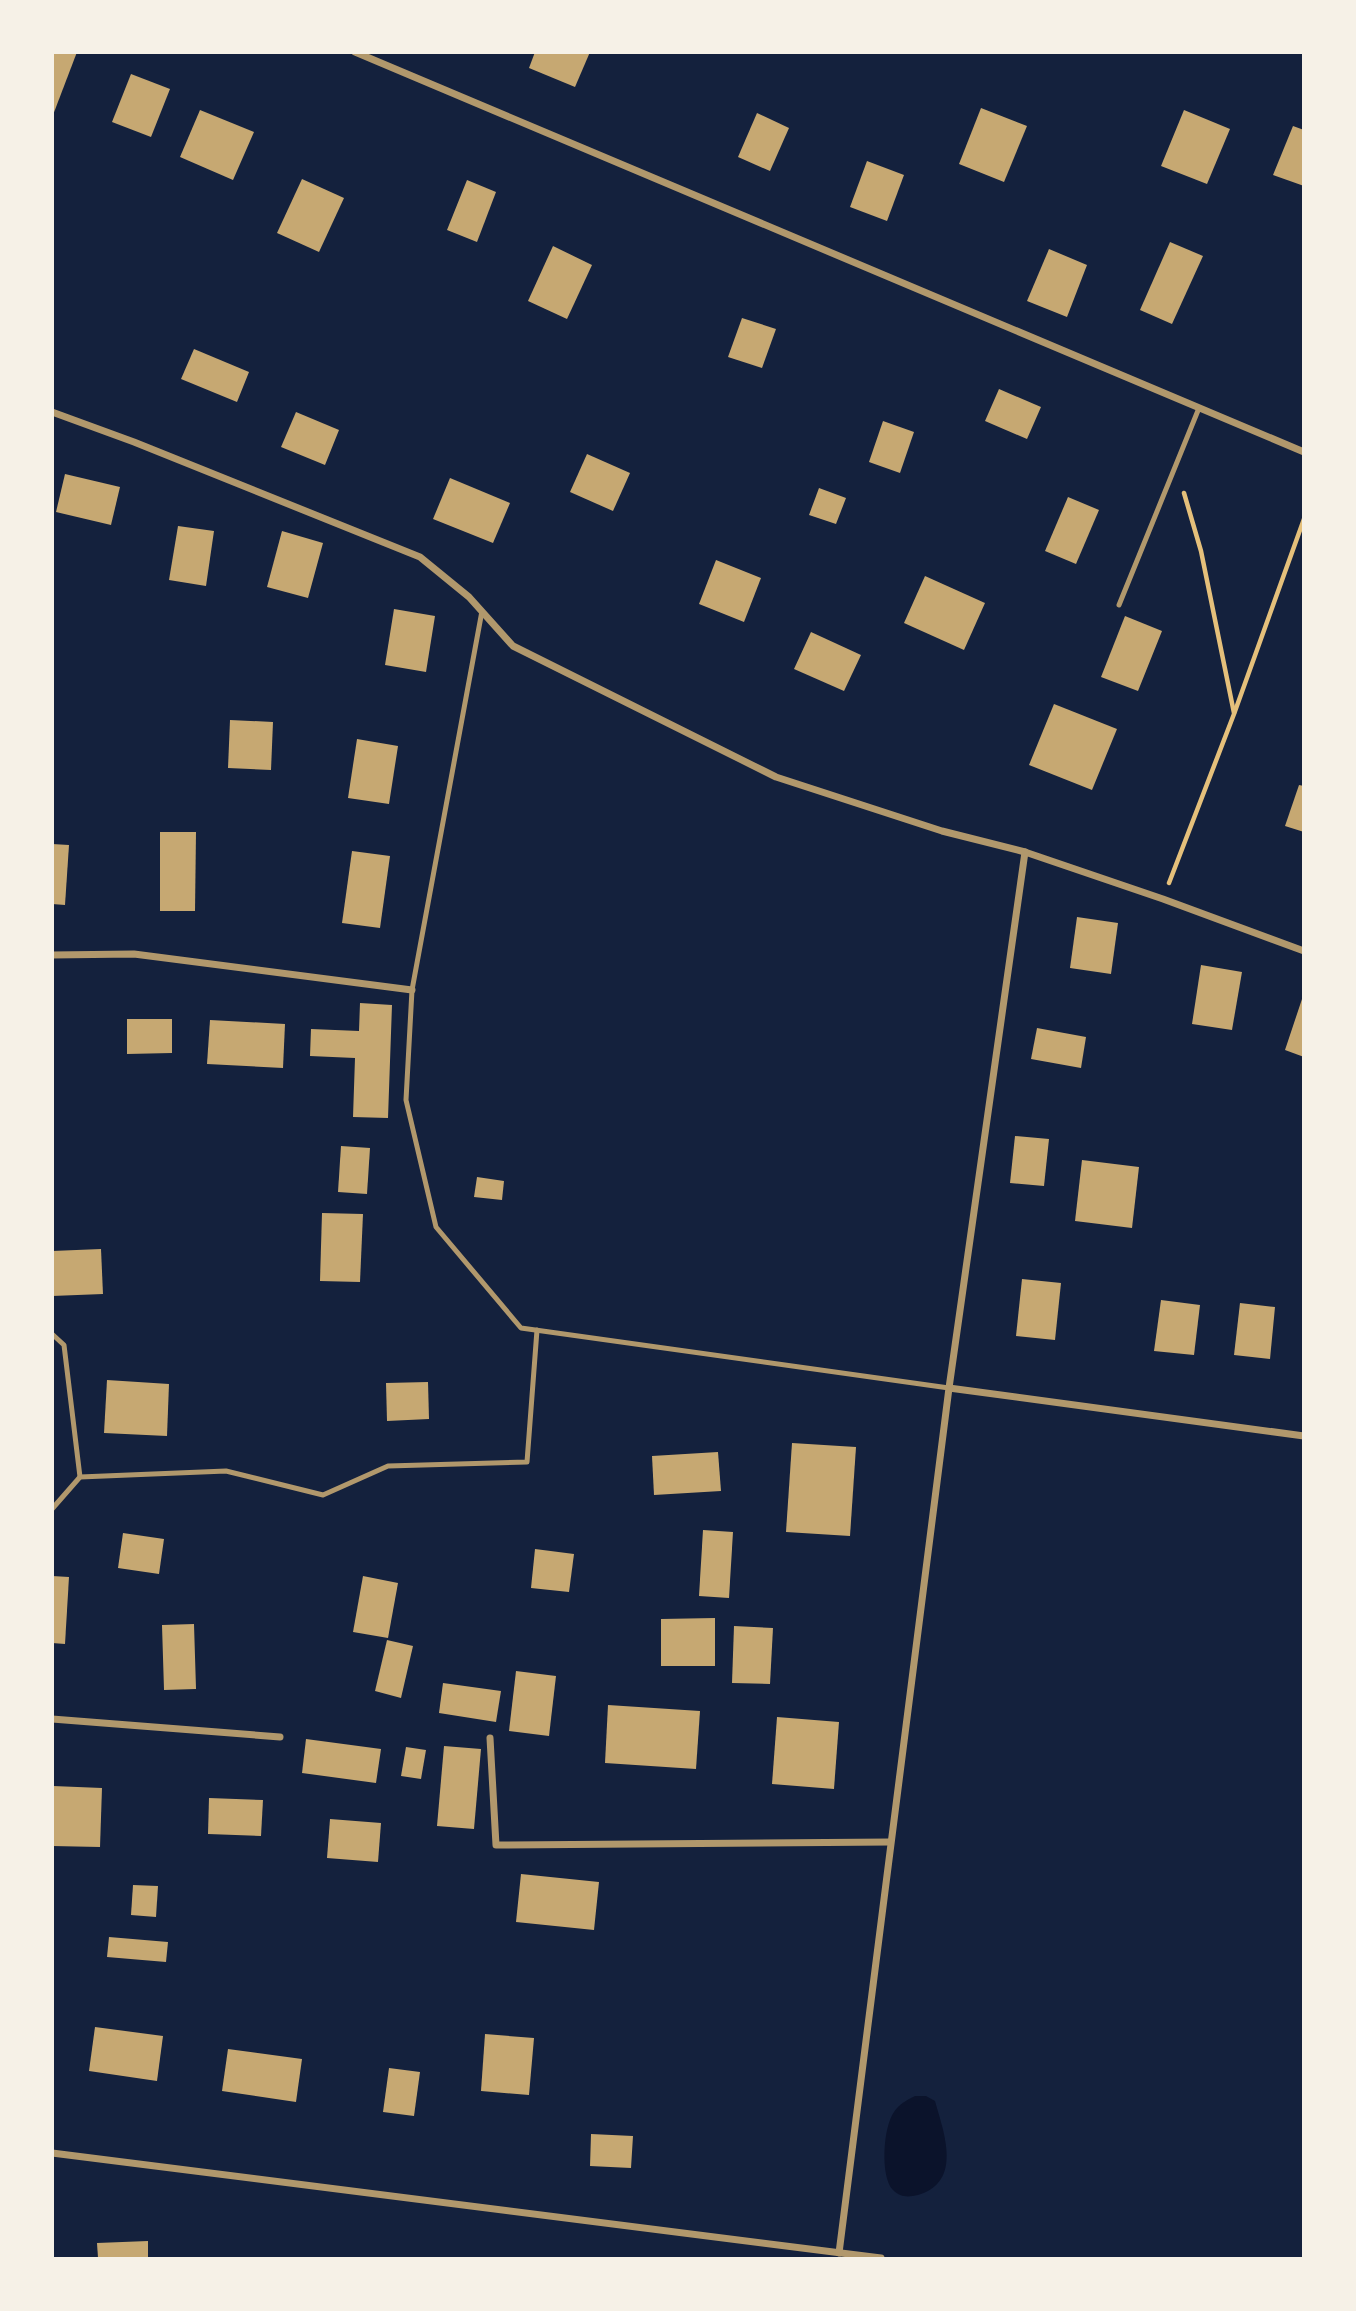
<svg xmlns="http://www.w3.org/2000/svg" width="1356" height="2311" font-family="Roboto,sans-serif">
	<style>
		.water { fill: #0b132b }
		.building { fill: #c6a872 }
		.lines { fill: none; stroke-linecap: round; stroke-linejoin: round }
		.path { stroke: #e5c07b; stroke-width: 4.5 }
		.service { stroke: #b1986c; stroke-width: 5 }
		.minor { stroke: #b1986c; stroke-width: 7 }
	</style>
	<rect width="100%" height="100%" fill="#14213d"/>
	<path class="water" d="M 915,2096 L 926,2096 L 935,2101 C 944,2133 963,2182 918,2195 C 909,2197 901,2198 893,2190 C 880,2177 883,2127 894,2112 C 899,2104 907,2100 915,2096 Z"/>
	<g class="building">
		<path d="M 52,52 L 77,52 L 53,115 L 52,115 Z"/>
		<path d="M 535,52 L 590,52 L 575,87 L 529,68 Z"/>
		<path d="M 131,74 L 170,89 L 151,137 L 112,122 Z"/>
		<path d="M 981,108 L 1027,126 L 1004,182 L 959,164 Z"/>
		<path d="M 200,110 L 254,132 L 233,180 L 180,157 Z"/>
		<path d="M 1184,110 L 1230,129 L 1207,184 L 1161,166 Z"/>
		<path d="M 757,113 L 789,128 L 770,171 L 738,157 Z"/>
		<path d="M 1293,126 L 1304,130 L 1304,186 L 1273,175 Z"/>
		<path d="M 867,161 L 904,175 L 887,221 L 850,207 Z"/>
		<path d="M 302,179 L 344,198 L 319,252 L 277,233 Z"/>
		<path d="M 467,180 L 496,192 L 477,242 L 447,230 Z"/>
		<path d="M 1170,242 L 1203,256 L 1172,324 L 1140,310 Z"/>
		<path d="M 553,246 L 592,265 L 567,319 L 528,301 Z"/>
		<path d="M 1049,249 L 1087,265 L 1067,317 L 1027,301 Z"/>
		<path d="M 742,318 L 776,329 L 762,368 L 728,357 Z"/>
		<path d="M 194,349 L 249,372 L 237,402 L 181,379 Z"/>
		<path d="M 999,389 L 1041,407 L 1027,439 L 985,421 Z"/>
		<path d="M 296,412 L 339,430 L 325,465 L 281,447 Z"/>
		<path d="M 883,421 L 914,432 L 900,473 L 869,462 Z"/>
		<path d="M 587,454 L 630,473 L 613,511 L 570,492 Z"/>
		<path d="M 65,474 L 120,487 L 111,525 L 56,512 Z"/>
		<path d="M 450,478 L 510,503 L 493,543 L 433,519 Z"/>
		<path d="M 819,488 L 846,498 L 836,524 L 809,515 Z"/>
		<path d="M 1068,497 L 1099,510 L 1076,564 L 1045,551 Z"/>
		<path d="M 178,526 L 214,531 L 206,586 L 169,580 Z"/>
		<path d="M 282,531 L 323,543 L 308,598 L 267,587 Z"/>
		<path d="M 716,560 L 761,578 L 744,622 L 699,604 Z"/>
		<path d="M 925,576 L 985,603 L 964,650 L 904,623 Z"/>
		<path d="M 394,609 L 435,616 L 426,672 L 385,665 Z"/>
		<path d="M 1125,616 L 1162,631 L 1138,691 L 1101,677 Z"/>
		<path d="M 811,632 L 861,655 L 844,691 L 794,669 Z"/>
		<path d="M 1054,704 L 1117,729 L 1092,790 L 1029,765 Z"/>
		<path d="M 230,720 L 273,722 L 271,770 L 228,768 Z"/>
		<path d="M 357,739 L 398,746 L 389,804 L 348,798 Z"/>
		<path d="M 1299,785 L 1304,786 L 1304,832 L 1285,826 Z"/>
		<path d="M 160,832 L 196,832 L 195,911 L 160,911 Z"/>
		<path d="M 52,844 L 69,845 L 65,905 L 52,904 Z"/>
		<path d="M 352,851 L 390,856 L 380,928 L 342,923 Z"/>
		<path d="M 1077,917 L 1118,923 L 1111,974 L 1070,968 Z"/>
		<path d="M 1201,965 L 1242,972 L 1232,1030 L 1192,1024 Z"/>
		<path d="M 1303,996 L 1304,996 L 1304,1057 L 1285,1050 Z"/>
		<path d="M 360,1003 L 392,1005 L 388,1118 L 353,1117 L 355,1058 L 310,1056 L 311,1029 L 359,1031 Z"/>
		<path d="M 127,1019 L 172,1019 L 172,1053 L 127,1054 Z"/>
		<path d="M 210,1020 L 285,1024 L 283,1068 L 207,1064 Z"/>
		<path d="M 1037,1028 L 1086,1037 L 1081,1068 L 1031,1059 Z"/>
		<path d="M 1015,1136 L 1049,1139 L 1044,1186 L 1010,1183 Z"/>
		<path d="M 341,1146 L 370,1148 L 367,1194 L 338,1192 Z"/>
		<path d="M 1082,1160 L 1139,1167 L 1132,1228 L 1075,1221 Z"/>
		<path d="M 477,1177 L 504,1181 L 502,1200 L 474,1197 Z"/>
		<path d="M 322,1213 L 363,1214 L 360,1282 L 320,1281 Z"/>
		<path d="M 101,1249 L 103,1294 L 52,1296 L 52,1251 Z"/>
		<path d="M 1022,1279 L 1061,1283 L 1055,1340 L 1016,1336 Z"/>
		<path d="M 1161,1300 L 1200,1305 L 1194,1355 L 1154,1351 Z"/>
		<path d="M 1240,1303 L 1275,1307 L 1270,1359 L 1234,1355 Z"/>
		<path d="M 107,1380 L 169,1384 L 167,1436 L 104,1433 Z"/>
		<path d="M 428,1382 L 429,1419 L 387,1421 L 386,1383 Z"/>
		<path d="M 792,1443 L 856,1447 L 850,1536 L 786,1532 Z"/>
		<path d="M 718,1452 L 721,1491 L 654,1495 L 652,1456 Z"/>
		<path d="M 703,1530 L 733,1532 L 729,1598 L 699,1596 Z"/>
		<path d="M 123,1533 L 164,1539 L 159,1574 L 118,1568 Z"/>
		<path d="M 535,1549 L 574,1554 L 569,1592 L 531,1588 Z"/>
		<path d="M 52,1576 L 69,1577 L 65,1644 L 52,1643 Z"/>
		<path d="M 363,1576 L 398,1583 L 388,1638 L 353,1632 Z"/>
		<path d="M 715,1618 L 715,1666 L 661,1666 L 661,1619 Z"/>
		<path d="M 194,1624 L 196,1689 L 164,1690 L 162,1625 Z"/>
		<path d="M 734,1626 L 773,1628 L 770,1684 L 732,1683 Z"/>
		<path d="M 387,1640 L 413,1646 L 401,1698 L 375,1691 Z"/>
		<path d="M 516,1671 L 556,1676 L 549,1736 L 509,1731 Z"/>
		<path d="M 443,1683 L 501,1691 L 496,1722 L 439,1713 Z"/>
		<path d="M 608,1705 L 700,1711 L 696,1769 L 605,1763 Z"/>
		<path d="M 777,1717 L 839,1722 L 834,1789 L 772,1784 Z"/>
		<path d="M 306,1739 L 381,1749 L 376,1783 L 302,1773 Z"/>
		<path d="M 444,1746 L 481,1749 L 474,1829 L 437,1826 Z"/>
		<path d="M 406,1747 L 426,1750 L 421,1779 L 401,1776 Z"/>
		<path d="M 53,1786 L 102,1788 L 100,1847 L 52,1846 Z"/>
		<path d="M 209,1798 L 263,1800 L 261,1836 L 208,1834 Z"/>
		<path d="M 330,1819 L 381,1823 L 378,1862 L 327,1858 Z"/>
		<path d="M 521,1874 L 599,1882 L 594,1930 L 516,1922 Z"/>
		<path d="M 133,1885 L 158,1886 L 156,1917 L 131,1915 Z"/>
		<path d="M 109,1937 L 168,1942 L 166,1962 L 107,1957 Z"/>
		<path d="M 95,2027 L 163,2036 L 157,2081 L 89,2071 Z"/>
		<path d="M 485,2034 L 534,2038 L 529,2095 L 481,2091 Z"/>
		<path d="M 228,2049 L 302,2059 L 296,2102 L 222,2091 Z"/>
		<path d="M 389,2068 L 420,2072 L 414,2116 L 383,2112 Z"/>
		<path d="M 591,2134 L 633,2136 L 631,2168 L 590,2166 Z"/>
		<path d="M 148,2241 L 148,2258 L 98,2258 L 97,2243 Z"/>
	</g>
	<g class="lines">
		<g class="path">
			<path d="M 1184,493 L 1201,551 L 1234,713"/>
			<path d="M 1169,883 L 1234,714 L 1304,519"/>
		</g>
		<g class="service">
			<path d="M 1119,605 L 1199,408"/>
			<path d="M 482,611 L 412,990 L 406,1100 L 436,1227 L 521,1328 L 949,1388"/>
			<path d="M 52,1334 L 64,1345 L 80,1477"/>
			<path d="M 52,1509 L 80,1477 L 226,1471 L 323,1495 L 388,1466 L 527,1462 L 537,1330"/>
		</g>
		<g class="minor">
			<path d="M 355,52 L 1304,452"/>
			<path d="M 52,412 L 134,442 L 420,557 L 469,597 L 513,646 L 776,777 L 942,831 L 1025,852 L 1163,899 L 1304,951"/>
			<path d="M 1025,852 L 949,1388 L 1304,1436"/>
			<path d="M 52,955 L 134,954 L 412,990"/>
			<path d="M 52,1719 L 280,1737"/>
			<path d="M 490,1738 L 496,1845 L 890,1842"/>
			<path d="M 52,2153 L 881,2258"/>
			<path d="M 839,2253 L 949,1388"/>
		</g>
	</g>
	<rect width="1356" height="2311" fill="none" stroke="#f6f1e7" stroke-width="108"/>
</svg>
